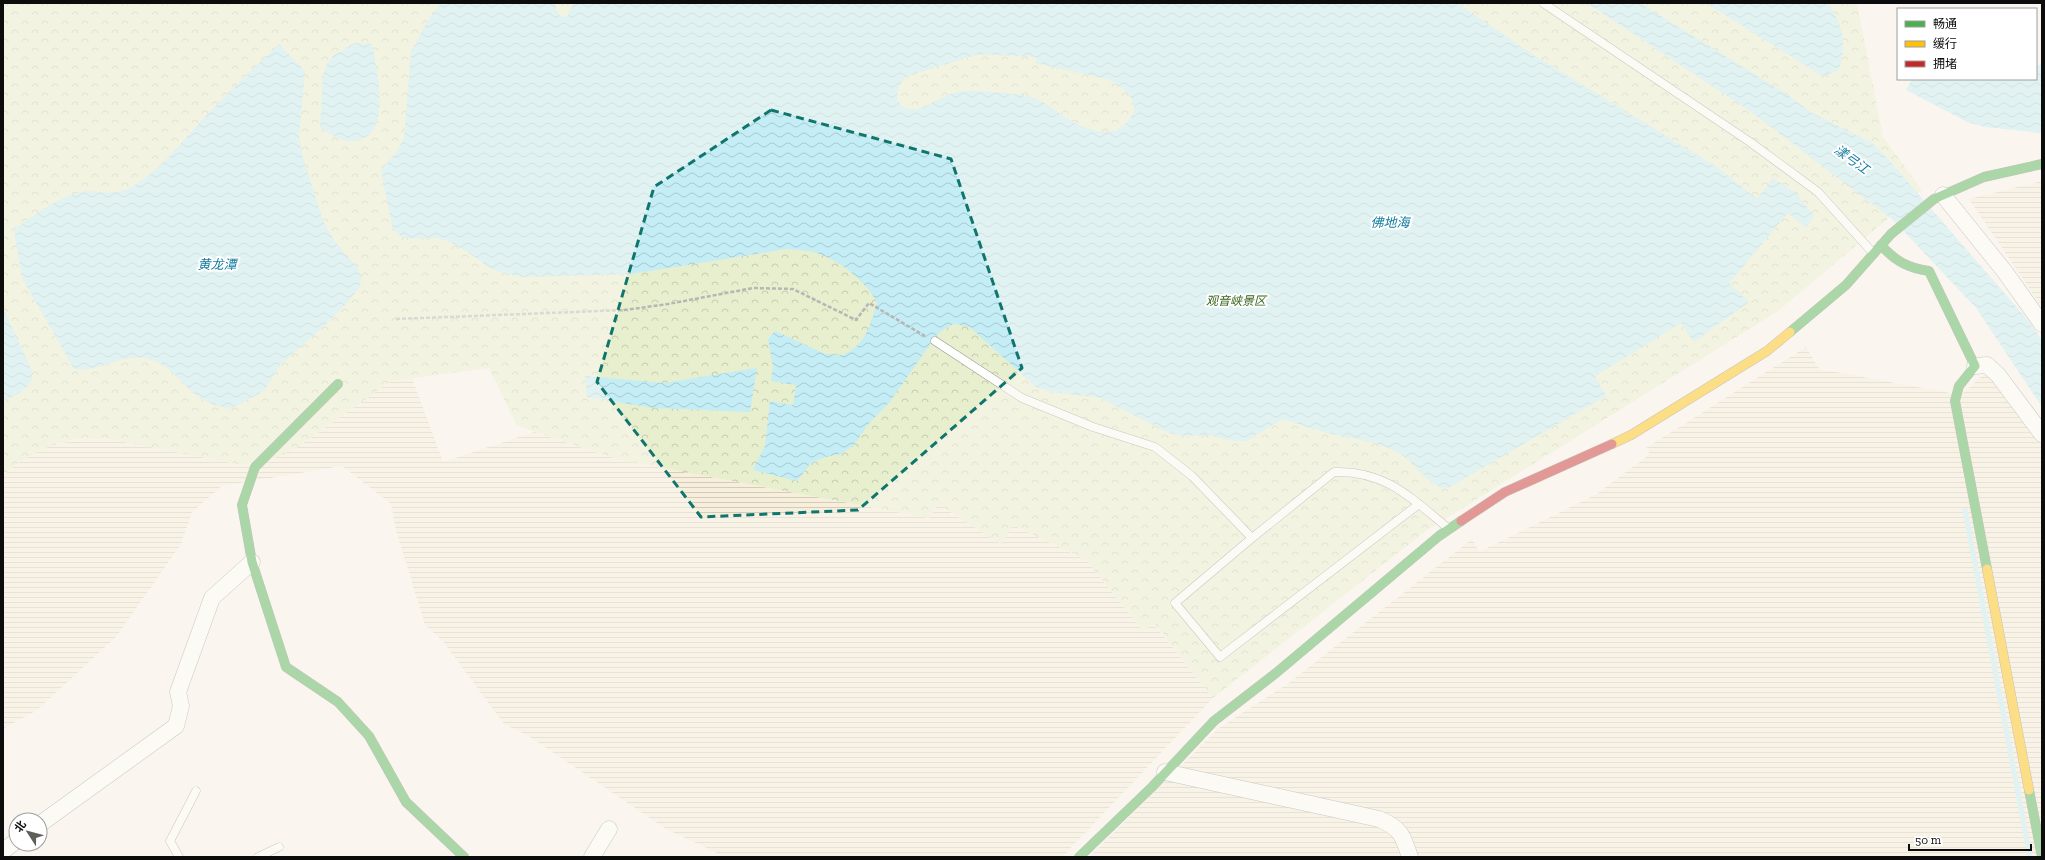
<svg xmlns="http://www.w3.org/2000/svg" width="2045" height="860" font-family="'Zilla Slab','Noto Sans SC',serif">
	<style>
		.farmland { fill: url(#farmland-rules) }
		.park { fill: url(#park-crowns) }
		.water { fill: url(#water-waves); fill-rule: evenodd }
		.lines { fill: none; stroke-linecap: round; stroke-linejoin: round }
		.stream { stroke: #c4edf5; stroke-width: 5 }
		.lane-casing { stroke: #93918e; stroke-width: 9 }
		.street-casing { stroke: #93918e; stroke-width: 17 }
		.fast-casing { stroke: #8a8885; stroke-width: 10 }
		.slow-casing { stroke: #8a8885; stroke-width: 10 }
		.jam-casing { stroke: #8a8885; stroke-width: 10 }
		.path { stroke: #b7b6b5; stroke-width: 2.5; stroke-dasharray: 4 2; stroke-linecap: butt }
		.lane { stroke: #fefefd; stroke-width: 8 }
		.street { stroke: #fefefd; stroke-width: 16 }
		.fast { stroke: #4caf50; stroke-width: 9 }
		.slow { stroke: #ffc107; stroke-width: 9 }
		.jam { stroke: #c62828; stroke-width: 9 }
		.marked { fill: none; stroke: #0f766e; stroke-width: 3; stroke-dasharray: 8 5; stroke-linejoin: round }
		.labels { text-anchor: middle; stroke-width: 4; stroke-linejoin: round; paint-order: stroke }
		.park-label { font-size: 12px; font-style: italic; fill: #37651b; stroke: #fff }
		.water-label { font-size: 13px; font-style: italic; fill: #127ca0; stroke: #fff }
	</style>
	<defs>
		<pattern id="farmland-rules" width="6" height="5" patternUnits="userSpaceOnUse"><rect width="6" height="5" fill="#f7efdb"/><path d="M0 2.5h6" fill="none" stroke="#d3ccbb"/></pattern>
		<pattern id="park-crowns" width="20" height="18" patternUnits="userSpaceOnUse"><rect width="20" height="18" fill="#e8efce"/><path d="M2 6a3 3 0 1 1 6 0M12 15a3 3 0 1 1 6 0" fill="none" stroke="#c6ccb0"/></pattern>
		<pattern id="water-waves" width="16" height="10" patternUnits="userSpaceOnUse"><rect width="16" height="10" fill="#c4edf5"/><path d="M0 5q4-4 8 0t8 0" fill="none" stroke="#a7cad1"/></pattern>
	</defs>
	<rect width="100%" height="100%" fill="#faf6ef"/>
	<g class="farmland">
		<path d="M 2042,181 L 2042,307 L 1969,199 Z"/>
		<path d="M 1806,347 L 1819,369 L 1961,395 L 1985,373 L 1993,379 L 2042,445 L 2042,857 L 1089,857 L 1219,728 L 1289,683 L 1472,539 L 1479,552 L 1595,495 L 1650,454 L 1646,448 Z"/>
		<path d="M 412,378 L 443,462 L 534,432 L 620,460 L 929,518 L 938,504 L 1001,544 L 1013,525 L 1086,560 L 1143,631 L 1153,623 L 1213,698 L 1062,857 L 726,857 L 666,829 L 530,737 L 504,724 L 442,640 L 425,625 L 396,530 L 391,504 L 342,466 L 222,486 L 192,512 L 181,544 L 116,637 L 37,710 L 3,729 L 3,476 L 9,470 L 27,456 L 47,446 L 93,437 L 104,438 L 242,465 L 253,464 L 295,449 L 391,381 Z"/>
	</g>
	<path class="park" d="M 3,3 L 1857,3 L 1883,137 L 1922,190 L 1778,311 L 1426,531 L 1213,698 L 1154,623 L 1143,631 L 1086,560 L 1013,525 L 1001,544 L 938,504 L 929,518 L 620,460 L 517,426 L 489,368 L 391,381 L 295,449 L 275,458 L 242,465 L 104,438 C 67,436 30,450 3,476 Z"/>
	<g class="water">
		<path d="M 441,3 L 555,3 L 557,13 L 562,17 L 567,16 L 574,3 L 1457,3 L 1535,56 L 1717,167 L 1757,199 L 1773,178 L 1797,194 L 1814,216 L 1806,227 L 1788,213 L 1729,283 L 1749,302 L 1694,342 L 1681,323 L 1595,376 L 1606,396 L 1448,488 C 1430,489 1414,462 1399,453 C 1376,440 1349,439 1325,432 C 1311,429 1297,423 1283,419 L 1246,441 L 1235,441 L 1208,435 L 1185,436 L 1169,433 L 1100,398 L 1052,392 L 1036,387 L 974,331 L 970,327 L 954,324 L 944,329 L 936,336 L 889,403 L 870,422 L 854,445 L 841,454 L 825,457 L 810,464 L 797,481 L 753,470 L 765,446 L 770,401 L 793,405 L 796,385 L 771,381 L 773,367 L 768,339 L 775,331 L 825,354 L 843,355 C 867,343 870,326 877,302 C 864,279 835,256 809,251 C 802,250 794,250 787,249 L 631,274 L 523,277 L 512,275 L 491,269 L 465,250 L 446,240 L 435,238 L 413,239 L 402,237 L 393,230 L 381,170 L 396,153 L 404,138 L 411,52 L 427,22 ZM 979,54 L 1036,57 L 1036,63 L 1110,80 C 1126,90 1144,103 1128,121 C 1123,126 1119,130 1113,131 C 1072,137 1053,96 1016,94 C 996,93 969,87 950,94 C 938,99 918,114 905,108 C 891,101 898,82 908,76 Z"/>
		<path d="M 1587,3 L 1640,3 L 1785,93 L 1812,113 L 1872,143 L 1888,159 L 2027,319 L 2042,340 L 2042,407 L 1976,308 L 1893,220 L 1750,111 Z"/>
		<path d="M 1706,3 L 1828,3 C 1843,26 1847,42 1839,69 L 1835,72 L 1822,76 Z"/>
		<path d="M 355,43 L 372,44 C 376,70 393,130 359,140 C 344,144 332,136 320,127 L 323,75 L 327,64 L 334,55 Z"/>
		<path d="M 279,44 L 305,71 L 299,136 L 303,158 L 324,223 L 335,242 L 357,267 L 362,277 L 359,288 L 345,305 L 322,328 L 281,364 L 264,391 L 230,409 C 220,406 207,404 199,397 C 182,385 170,364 148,359 C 123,352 100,373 74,369 L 22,278 L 14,229 C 35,215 56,198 81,192 C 96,189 111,196 126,190 C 158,174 182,141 206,116 C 229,91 255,68 279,44 Z"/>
		<path d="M 2036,65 L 2042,65 L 2042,133 L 2040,133 L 1985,127 L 1967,122 L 1906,90 L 1912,79 L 2036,79 Z"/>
		<path d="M 3,308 L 32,371 C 34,388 16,395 3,401 Z"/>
		<path d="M 757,368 L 750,412 L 653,408 L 587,397 L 585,376 L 664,383 Z"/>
	</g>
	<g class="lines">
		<path class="stream" d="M 1965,510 L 2030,857"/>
		<g class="lane-casing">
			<g id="lane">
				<path d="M 1543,3 L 1750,142 L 1818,192 L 1873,253"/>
				<path d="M 935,341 L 1022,398 L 1093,427 L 1155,447 L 1192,476 L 1252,538"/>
				<path d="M 1419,504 L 1220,657 L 1175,603 L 1252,538 L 1334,472 C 1385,470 1411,498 1448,528"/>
				<path d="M 179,857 L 170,841 L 196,791"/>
				<path d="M 258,857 L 279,847"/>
			</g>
		</g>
		<g class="street-casing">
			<g id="street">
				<path d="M 1943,195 L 2005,272 L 2042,324"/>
				<path d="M 1975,366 L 1987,365 L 1998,375 L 2042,434"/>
				<path d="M 1165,772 L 1379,819 C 1401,828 1403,836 1410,857"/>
				<path d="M 40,824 L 176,726 L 181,706 L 178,692 L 212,598 L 252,562"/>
				<path d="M 3,851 L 16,841"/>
				<path d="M 592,857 L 609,829"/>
			</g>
		</g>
		<g class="fast-casing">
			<g id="fast">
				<path d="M 1881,245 C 1895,261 1908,268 1929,271 L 1975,366 L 1959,386 L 1955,401 L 1987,569"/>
				<path d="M 1790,332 L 1846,285 L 1891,234 L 1934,199 L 1984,177 L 2042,164"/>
				<path d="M 338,384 L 255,467 L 242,505 L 252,562 L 286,667 L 338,702 L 369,736 L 406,802 L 464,857"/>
				<path d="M 2029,790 L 2042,857"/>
				<path d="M 1079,857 L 1152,787 L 1214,721 L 1276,673 L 1439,536 L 1461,521"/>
			</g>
		</g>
		<g class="slow-casing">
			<g id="slow">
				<path d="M 1612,444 L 1631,435 L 1767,351 L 1790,332"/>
				<path d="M 1987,569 L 2029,790"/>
			</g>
		</g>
		<g class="jam-casing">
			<path id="jam" d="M 1461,521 L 1505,492 L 1612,444"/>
		</g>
		<path class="path" d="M 396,319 L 625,310 L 668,304 L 753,288 L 793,289 L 856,320 L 869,303 L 925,336"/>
		<use href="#lane" class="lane"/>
		<use href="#street" class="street"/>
		<use href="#fast" class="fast"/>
		<use href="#slow" class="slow"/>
		<use href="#jam" class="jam"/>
	</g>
	<path d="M0 0H2045V860H0ZM 771,110 L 951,159 L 1022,368 L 858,510 L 701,517 L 597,382 L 654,187 Z" fill="#faf6ef" fill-opacity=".55" fill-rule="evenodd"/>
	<path class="marked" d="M 771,110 L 951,159 L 1022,368 L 858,510 L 701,517 L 597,382 L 654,187 Z"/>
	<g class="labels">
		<g class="park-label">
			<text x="1236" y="305">观音峡景区</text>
		</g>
		<g class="water-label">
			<text transform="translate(1852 159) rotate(36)" y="5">漾弓江</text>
			<text x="1390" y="227">佛地海</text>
			<text x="217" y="269">黄龙潭</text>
		</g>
	</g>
	<rect width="2045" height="860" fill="none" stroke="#0c0c0c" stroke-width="8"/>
	<rect x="1897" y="8" width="140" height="72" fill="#ffffff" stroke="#9e9e9e"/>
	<rect x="1905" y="21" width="20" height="6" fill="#4caf50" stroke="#9e9e9e"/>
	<text x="1933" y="28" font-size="12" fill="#0c0c0c">畅通</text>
	<rect x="1905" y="41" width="20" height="6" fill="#ffc107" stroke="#9e9e9e"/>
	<text x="1933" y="48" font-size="12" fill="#0c0c0c">缓行</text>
	<rect x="1905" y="61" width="20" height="6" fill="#c62828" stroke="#9e9e9e"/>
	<text x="1933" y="68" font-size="12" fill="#0c0c0c">拥堵</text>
	<g transform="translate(28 832) rotate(306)"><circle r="19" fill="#ffffff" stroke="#9e9e9e"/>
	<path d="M0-3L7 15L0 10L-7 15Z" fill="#5f5e5b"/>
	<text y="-6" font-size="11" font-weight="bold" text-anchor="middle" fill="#0c0c0c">北</text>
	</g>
	<path d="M1909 844v6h122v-6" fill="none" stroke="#0c0c0c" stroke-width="2"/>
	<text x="1915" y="844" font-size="12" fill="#0c0c0c" stroke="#ffffff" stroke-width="3" paint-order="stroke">50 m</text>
</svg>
